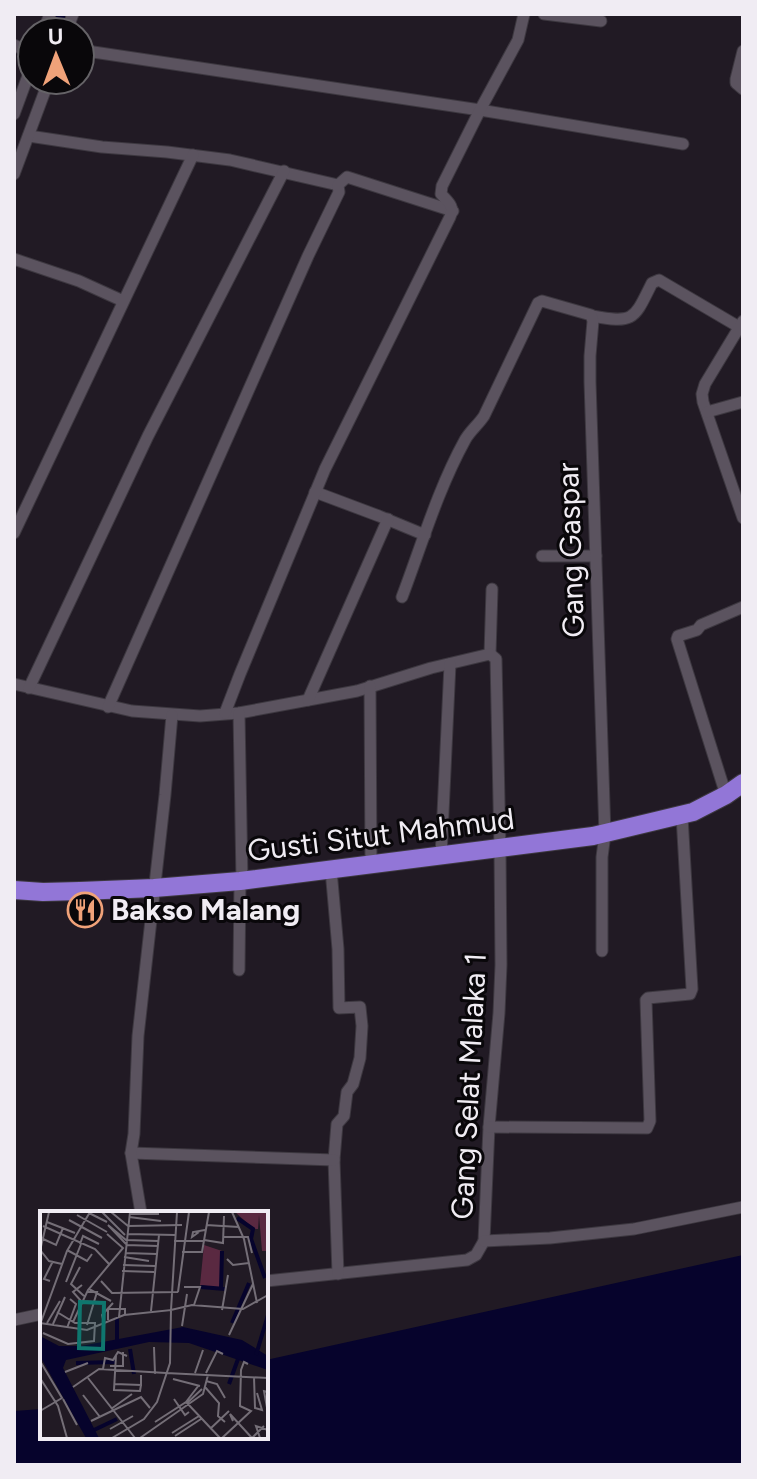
<svg xmlns="http://www.w3.org/2000/svg" width="757" height="1479" font-family="Figtree,sans-serif">
	<style>
		.water { fill: #06032c }
		.lines { fill: none; stroke-linecap: round; stroke-linejoin: round }
		.canal { stroke: #06032c; stroke-width: 12 }
		.minor-casing { stroke: #3d3840; stroke-width: 13 }
		.trunk-casing { stroke: #3d3840; stroke-width: 20 }
		.minor { stroke: #5b535f; stroke-width: 11 }
		.trunk { stroke: #9276d7; stroke-width: 18 }
		.labels { text-anchor: middle; stroke-width: 6; stroke-linejoin: round; paint-order: stroke }
		.street-label { font-size: 30px; fill: #f0ecf3; stroke: #09070a }
		.poi-label { font-size: 30px; font-weight: bold; fill: #f0ecf3; stroke: #09070a; text-anchor: start }
		.inset-river { fill: none; stroke: #06032c; stroke-width: 4 }
		.inset-road { fill: none; stroke: #746e77; stroke-width: 2 }
		.view { fill: #0f766e; fill-opacity: 0.15; stroke: #0f766e; stroke-width: 4 }
		.inset-edge { fill: none; stroke: #f0ecf3; stroke-width: 4 }
	</style>
	<rect width="100%" height="100%" fill="#211a24"/>
	<path class="water" d="M 743,1255 L 743,1465 L 14,1465 L 14,1411 L 42,1409 L 42,1437 L 266,1437 L 266,1360 Z"/>
	<g class="lines">
		<path class="canal" d="M 52,32 L 60,14"/>
		<g class="minor-casing">
			<g id="minor">
				<path d="M 544,14 L 601,21"/>
				<path d="M 43,32 L 50,14"/>
				<path d="M 66,32 L 73,14"/>
				<path d="M 14,45 L 32,54"/>
				<path d="M 80,50 L 480,110 L 683,144"/>
				<path d="M 743,51 L 736,79 L 736,83 L 743,89"/>
				<path d="M 14,114 L 32,65"/>
				<path d="M 29,136 L 102,147 L 167,152 L 230,160 L 338,185"/>
				<path d="M 14,174 L 49,80"/>
				<path d="M 14,259 L 79,281 L 123,301"/>
				<path d="M 592,316 C 635,324 634,319 652,283 L 659,280 L 739,327"/>
				<path d="M 743,321 L 705,384 L 702,394 L 703,402 L 743,518"/>
				<path d="M 707,412 L 743,402"/>
				<path d="M 315,492 L 379,516 L 425,535"/>
				<path d="M 14,533 L 193,155"/>
				<path d="M 542,556 L 596,556"/>
				<path d="M 402,597 C 422,544 438,489 465,440 C 470,431 478,425 484,416 L 538,303 L 542,301 L 591,315 L 593,321 L 590,356 L 590,382 L 605,834 L 602,857 L 602,951"/>
				<path d="M 490,654 L 492,589"/>
				<path d="M 14,684 L 132,711 L 200,716 L 239,713 L 357,691 L 431,668 L 490,654 L 496,659 L 500,849 L 501,965 L 499,1013 L 489,1127 L 484,1241 L 476,1255 L 467,1260 L 266,1281"/>
				<path d="M 370,686 L 371,865"/>
				<path d="M 29,688 L 148,436 L 284,171"/>
				<path d="M 308,700 L 388,519"/>
				<path d="M 108,707 L 308,256 L 339,192 L 338,185 L 347,177 L 453,211"/>
				<path d="M 225,713 L 240,674 L 325,469 L 450,217 C 455,206 448,202 441,194 L 442,186 L 480,110 L 518,40 L 524,14"/>
				<path d="M 239,713 L 242,880"/>
				<path d="M 726,795 L 677,639 L 678,636 L 697,630 L 701,625 L 743,607"/>
				<path d="M 441,856 L 450,664"/>
				<path d="M 331,870 L 338,949 L 339,1008 L 360,1007 L 362,1026 L 360,1058 L 353,1084 L 347,1092 L 344,1116 L 337,1124 L 334,1160 L 338,1274"/>
				<path d="M 239,970 L 240,881"/>
				<path d="M 489,1127 L 647,1128 L 650,1121 L 646,1000 L 648,998 L 690,994 L 692,989 L 682,816"/>
				<path d="M 131,1153 L 334,1160"/>
				<path d="M 141,1213 L 131,1153 L 134,1134 L 138,1036 L 165,795 L 172,715"/>
				<path d="M 484,1241 L 550,1238 L 634,1229 L 743,1207"/>
				<path d="M 14,1320 L 42,1314"/>
			</g>
		</g>
		<g class="trunk-casing">
			<path id="trunk" d="M 14,890 L 43,892 L 80,891 L 154,888 L 240,881 L 593,836 L 693,812 L 726,795 L 743,783"/>
		</g>
		<use href="#minor" class="minor"/>
		<use href="#trunk" class="trunk"/>
	</g>
	<defs>
		<g id="restaurant-ring" transform="scale(1.8)"><circle r="9.5" fill="#09070a" stroke="#f0a279" stroke-width="1.5"/><path d="M-5-6h1v4h1v-4h1v4h1v-4h1v5L-1.5 .5V6h-2V.5L-5-1ZM5-6V6H3V1.5H1.5Q1.5-4 5-6Z" fill="#f0a279"/></g>
	</defs>
	<g fill-rule="evenodd">
		<use href="#restaurant-ring" x="85" y="910"/>
	</g>
	<g class="labels">
		<g class="street-label">
			<text transform="translate(571 550) rotate(-92)" y="10">Gang Gaspar</text>
			<text transform="translate(381 835) rotate(-7)" y="10">Gusti Situt Mahmud</text>
			<text transform="translate(469 1086) rotate(-87)" y="10">Gang Selat Malaka 1</text>
		</g>
		<g class="poi-label">
			<text x="111" y="920">Bakso Malang</text>
		</g>
	</g>
	<g transform="translate(40 1211)">
		<rect width="228" height="228" fill="#211a24"/>
		<path d="M 195,1 L 228,2 L 228,40 L 222,40 L 219,4 L 218,18 L 214,18 ZM 164,34 L 182,40 L 181,77 L 160,74 Z" fill="#5a2941"/>
		<path d="M 143,116 L 202,129 L 228,145 L 228,159 L 149,132 L 109,131 L 26,149 L 23,157 L 59,227 L 46,227 L 0,145 L 0,125 L 19,135 L 41,135 Z" fill="#06032c"/>
		<path class="inset-river" d="M 197,7 L 213,18 L 211,28 L 225,67M 161,76 L 185,78M 181,77 L 182,40M 192,112 L 209,72M 77,133 L 77,106M 90,138 L 94,163M 216,144 L 228,104M 36,152 L 75,151M 189,173 L 198,148M 54,219 L 77,208"/>
		<path class="inset-road" d="M 62,1 L 85,24M 71,1 L 88,15 L 142,14M 137,1 L 131,99 L 152,94 L 203,98 L 228,84M 192,1 L 204,28 L 217,92M 49,2 L 67,11 L 57,6M 90,3 L 119,3M 37,4 L 67,21M 89,6 L 121,10M 29,9 L 62,27M 7,11 L 35,22M 166,14 L 199,16M 3,15 L 55,38 L 69,53M 159,21 L 152,26 L 153,21 L 165,19M 87,23 L 135,24M 183,26 L 208,26 L 212,42M 1,27 L 16,34 L 23,17M 164,29 L 183,32 L 184,5M 134,30 L 164,30M 40,33 L 43,25 L 59,33M 86,33 L 68,14 L 86,29 L 118,30M 86,34 L 118,35M 27,39 L 47,50 L 52,43M 0,40 L 9,1M 1,40 L 9,50 L 22,53M 142,41 L 162,41 L 169,1M 85,42 L 117,43M 84,46 L 109,50M 187,48 L 193,54 L 209,52M 83,54 L 115,55M 40,56 L 31,73 L 44,85M 82,60 L 114,61M 10,70 L 4,68 L 13,50M 61,70 L 72,82 L 138,81M 26,71 L 41,33M 42,74 L 33,81 L 41,90 L 54,91M 144,76 L 160,76 L 154,94M 49,78 L 71,90M 47,81 L 57,81 L 47,114M 138,81 L 149,1M 182,99 L 188,64M 111,100 L 119,24M 79,106 L 90,1M 68,109 L 68,98 L 85,98 L 85,103M 1,111 L 27,40 L 50,1M 33,111 L 48,79 L 83,37 L 67,23M 0,112 L 47,119 L 84,104 L 131,99 L 130,152 L 117,191 L 104,208 L 72,227M 7,112 L 20,90M 64,112 L 62,104 L 73,92M 13,113 L 25,86M 142,115 L 147,83M 27,117 L 36,93 L 30,88M 3,122 L 28,133 L 54,130 L 55,112 L 35,112 L 17,101M 189,124 L 213,73M 114,136 L 115,163M 76,144 L 74,179 L 100,180 L 101,174M 0,150 L 22,187 L 0,200M 70,155 L 83,155 L 83,141M 63,158 L 65,147 L 73,149 L 78,141 L 87,145M 25,161 L 48,152M 126,162 L 228,167M 155,162 L 163,139M 166,162 L 177,140 L 183,143M 214,166 L 215,197 L 222,199 L 217,182M 0,167 L 18,195 L 27,227M 48,167 L 95,227M 133,168 L 160,175M 166,170 L 177,173 L 185,187M 74,173 L 101,174 L 101,164M 33,176 L 59,158 L 126,162M 165,176 L 179,192 L 178,205 L 185,211M 162,178 L 147,192 L 180,227M 228,181 L 224,180 L 228,202M 43,184 L 60,206M 23,188 L 37,214M 134,188 L 145,204 L 149,201M 71,198 L 92,183M 51,210 L 101,186 L 110,197M 193,210 L 190,203 L 212,227 L 224,215M 115,211 L 146,191 L 159,174M 70,218 L 93,205M 170,218 L 189,200M 132,222 L 159,205M 135,225 L 161,208M 100,227 L 163,183 L 168,164M 182,227 L 211,200 L 200,195 L 201,159 L 204,151 L 208,153M 220,227 L 216,215 L 228,219"/>
		<path class="view" d="M 40,91 L 64,92 L 63,138 L 39,137 Z"/>
		<rect width="228" height="228" class="inset-edge"/>
	</g>
	<rect width="757" height="1479" fill="none" stroke="#f0ecf3" stroke-width="32"/>
	<g transform="translate(56 56) rotate(359)"><circle r="38" fill="#09070a" stroke="#656367" stroke-width="2"/>
	<path d="M0-6L14 30L0 20L-14 30Z" fill="#f0a279"/>
	<text y="-12" font-size="22" font-weight="bold" text-anchor="middle" fill="#f0ecf3">U</text>
	</g>
</svg>
